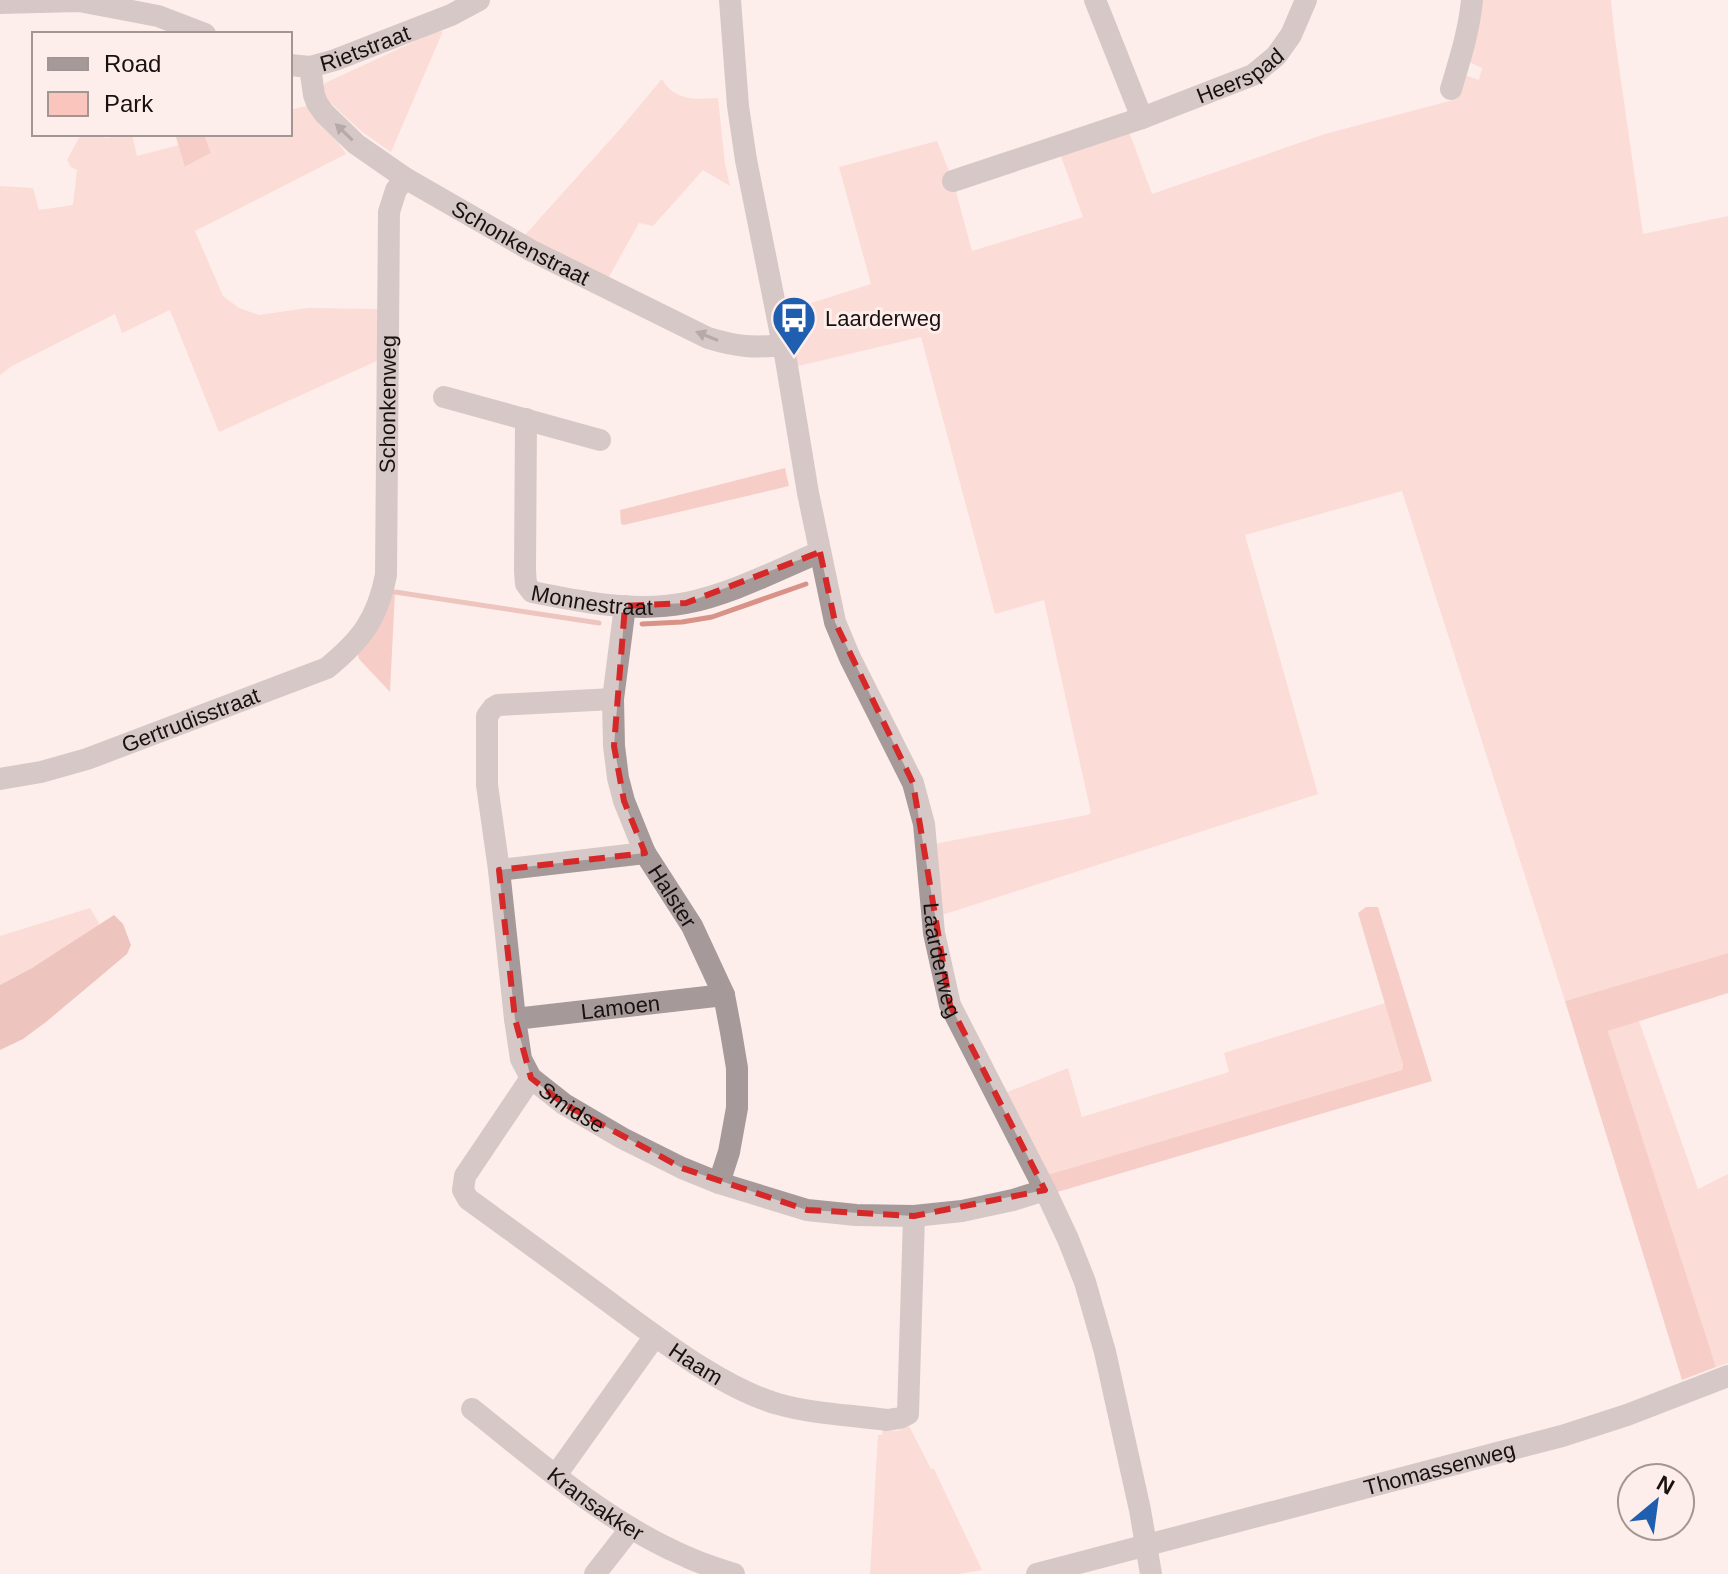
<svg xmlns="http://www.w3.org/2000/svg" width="1728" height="1574" font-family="Arial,sans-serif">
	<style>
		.green { fill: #f9c5bd }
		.forest { fill: #efa69c }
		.water { fill: #d99288 }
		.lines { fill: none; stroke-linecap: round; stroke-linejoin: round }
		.stream { stroke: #d99288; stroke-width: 5 }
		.minor { stroke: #a59a99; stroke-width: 22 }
		.oneway { fill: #5f5654 }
		.marked { fill: none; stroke: #d62828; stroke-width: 6; stroke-dasharray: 16 10; stroke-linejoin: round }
		.labels { text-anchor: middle; stroke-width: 6; stroke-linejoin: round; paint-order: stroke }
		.street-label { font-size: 22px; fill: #19110f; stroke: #fdeeeb }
		.poi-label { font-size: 22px; fill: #19110f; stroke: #fdeeeb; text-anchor: start }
	</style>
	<rect width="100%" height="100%" fill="#fdeeeb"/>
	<g class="green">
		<path d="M 1480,0 L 1611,0 L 1615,39 L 1643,234 L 1728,216 L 1728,953 L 1565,1001 L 1402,491 L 1245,535 L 1318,794 L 942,915 L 934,844 L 1087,815 L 1091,813 L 1044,600 L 995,614 L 921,337 L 794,367 L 783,312 L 871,284 L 839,167 L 937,141 L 953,181 L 972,251 L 1083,217 L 1054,137 L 1122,113 L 1152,194 L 1325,134 L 1457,99 L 1465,75 L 1479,80 L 1482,68 L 1469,62 Z"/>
		<path d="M 443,31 L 391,152 L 361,131 L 321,94 L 325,83 L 435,32 Z"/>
		<path d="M 662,79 C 675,102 696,99 718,98 L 725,164 L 730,186 L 703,170 L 653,226 L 639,223 L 606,282 L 525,235 L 621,128 Z"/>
		<path d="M 306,106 L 333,135 L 346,154 L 195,231 L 223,296 L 239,308 L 259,315 L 308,308 L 379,309 L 379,360 L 219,432 L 170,310 L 122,333 L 115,314 L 12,366 L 0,375 L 0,186 L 33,188 L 39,210 L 73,205 L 77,170 L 71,167 L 67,160 L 81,134 L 95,134 L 106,138 L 132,134 L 137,156 L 179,145 L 186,167 L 211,153 L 204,134 L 290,134 L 290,110 Z"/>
		<path d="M 90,908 L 100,925 L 32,968 L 0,985 L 0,936 Z"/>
		<path d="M 1385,1003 L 1403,1065 L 1402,1070 L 1047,1175 L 1005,1093 L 1068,1068 L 1082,1117 L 1229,1072 L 1224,1053 Z"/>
		<path d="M 1639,1021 L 1698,1189 L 1728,1174 L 1728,1363 L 1716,1367 L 1608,1031 Z"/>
		<path d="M 909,1426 L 931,1469 L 934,1469 L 982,1570 L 959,1574 L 870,1574 L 878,1435 L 882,1435 L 883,1430 L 897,1431 Z"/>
	</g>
	<g class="forest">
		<path d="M 175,134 L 204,134 L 211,153 L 185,167 Z"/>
		<path d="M 785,468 L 789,486 L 624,525 L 621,524 L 620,510 Z"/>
		<path d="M 390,582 L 395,592 L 390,692 L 359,659 L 357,651 Z"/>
		<path d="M 1366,907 L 1378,907 L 1432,1081 L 1054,1193 L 1047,1175 L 1402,1070 L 1403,1065 L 1358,913 Z"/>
		<path d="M 1728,953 L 1728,993 L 1608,1031 L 1716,1367 L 1682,1380 L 1565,1001 Z"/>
	</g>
	<path class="water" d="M 114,915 L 123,924 L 131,945 L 127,954 L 46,1022 L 23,1039 L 0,1050 L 0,985 L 32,968 Z"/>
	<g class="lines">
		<g class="stream">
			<path d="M 395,592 L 599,623"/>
			<path d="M 642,624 L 682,622 L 712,617 L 806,584"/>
		</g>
		<g class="minor">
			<path id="s1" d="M 730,0 L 738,106 L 746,160 L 786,360 L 808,493 L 835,622 L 850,658 L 913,783 L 924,824 L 934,933 L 950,1005 L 1045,1190 L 1068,1239 L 1085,1282 L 1105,1352 L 1140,1510 L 1151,1574"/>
			<path id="s2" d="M 1095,0 L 1142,118 L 1253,75 L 1276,56 L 1291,35 L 1306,0"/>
			<path d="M 0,3 L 79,1 L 158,16 L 205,34"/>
			<path id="s3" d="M 290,65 L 310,67 L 335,60 L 451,15 L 479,0"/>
			<path id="s4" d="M 310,67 L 314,95 L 317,103 L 324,113 L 356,144 L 405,178 L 532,251 L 708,338 C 738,347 753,348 783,345"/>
			<path d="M 1451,89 C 1460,59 1469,31 1472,0"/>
			<path d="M 953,181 L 1142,118"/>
			<path d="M 444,397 L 600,440"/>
			<path id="s5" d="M 526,419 L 525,571 L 526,584 L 532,592 C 582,602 635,613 686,603 C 732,594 777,570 820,552"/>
			<path id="s6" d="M 625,606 L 613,699 L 614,746 L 618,778 L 624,801 L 645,853 L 692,926 L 724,995 L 731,1032 L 737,1068 L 737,1108 L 729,1152 L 719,1183"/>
			<path id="s7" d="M 613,699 L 498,705 L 493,708 L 487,716 L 487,785 L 499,870 L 515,1019 L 521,1059 L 531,1078 L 564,1104 L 622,1138 L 682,1168 L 719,1183 L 807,1210 L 856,1215 L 914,1216 L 962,1211 L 1013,1200 L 1045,1190"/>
			<path id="s8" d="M 0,779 L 41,772 L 87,759 L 327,668 C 361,640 377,620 386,575 L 389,212 L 396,190 L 405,178"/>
			<path d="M 499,870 L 645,853"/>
			<path id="s9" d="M 515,1019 L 724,995"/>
			<path id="s10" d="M 531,1078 L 465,1176 L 463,1190 L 468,1199 C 519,1236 570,1273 621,1311 C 666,1344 725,1389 778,1404 C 813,1414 852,1415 887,1420 L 900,1418 L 908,1414 L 914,1216"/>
			<path id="s11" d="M 472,1409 C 540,1463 607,1523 687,1557 C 702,1564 718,1569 734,1574"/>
			<path d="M 556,1475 L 655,1336"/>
			<path d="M 595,1574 L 631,1528"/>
			<path id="s12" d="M 1037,1574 L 1562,1436 L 1627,1415 L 1728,1376"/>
		</g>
	</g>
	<defs><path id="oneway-solid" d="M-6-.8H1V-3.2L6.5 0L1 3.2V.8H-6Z" transform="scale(2)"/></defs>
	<g class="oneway">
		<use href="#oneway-solid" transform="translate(344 132) rotate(-136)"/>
		<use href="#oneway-solid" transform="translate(707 336) rotate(-158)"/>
	</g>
	<path d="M0 0H1728V1574H0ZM 820,552 L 835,622 L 913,783 L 950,1005 L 1045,1190 L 914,1216 L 807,1210 L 682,1168 L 564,1104 L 531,1078 L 515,1019 L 499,870 L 645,853 L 624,801 L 614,746 L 625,606 L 686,603 Z" fill="#fdeeeb" fill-opacity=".55" fill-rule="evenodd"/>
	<path class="marked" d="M 820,552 L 835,622 L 913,783 L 950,1005 L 1045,1190 L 914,1216 L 807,1210 L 682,1168 L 564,1104 L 531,1078 L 515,1019 L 499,870 L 645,853 L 624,801 L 614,746 L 625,606 L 686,603 Z"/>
	<defs>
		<g id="bus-pin" transform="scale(2.3)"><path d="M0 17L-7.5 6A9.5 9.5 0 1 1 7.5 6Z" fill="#205fb0" stroke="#fdeeeb"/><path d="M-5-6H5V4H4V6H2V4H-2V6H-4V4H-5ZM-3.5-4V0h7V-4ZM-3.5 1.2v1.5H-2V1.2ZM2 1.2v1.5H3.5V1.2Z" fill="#fff"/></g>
	</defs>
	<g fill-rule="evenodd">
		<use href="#bus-pin" x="794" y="318"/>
	</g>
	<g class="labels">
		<g class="street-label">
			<text dy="8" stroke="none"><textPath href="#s3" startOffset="78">Rietstraat</textPath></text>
			<text dy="8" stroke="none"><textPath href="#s2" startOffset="234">Heerspad</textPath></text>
			<text dy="8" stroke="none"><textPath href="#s4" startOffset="286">Schonkenstraat</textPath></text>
			<text dy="8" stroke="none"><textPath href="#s8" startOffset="630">Schonkenweg</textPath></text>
			<text dy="8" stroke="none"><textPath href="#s5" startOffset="236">Monnestraat</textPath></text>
			<text dy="8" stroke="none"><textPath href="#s8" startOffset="200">Gertrudisstraat</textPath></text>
			<text dy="8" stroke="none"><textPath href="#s6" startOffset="304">Halster</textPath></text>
			<text dy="8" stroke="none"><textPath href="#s1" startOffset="990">Laarderweg</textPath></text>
			<text dy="8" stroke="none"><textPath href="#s9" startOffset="106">Lamoen</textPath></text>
			<text dy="8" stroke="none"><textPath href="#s7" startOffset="548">Smidse</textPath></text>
			<text dy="8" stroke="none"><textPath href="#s10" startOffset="424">Haam</textPath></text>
			<text dy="8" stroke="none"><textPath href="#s12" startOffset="416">Thomassenweg</textPath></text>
			<text dy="8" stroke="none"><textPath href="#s11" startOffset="156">Kransakker</textPath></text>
		</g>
		<g class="poi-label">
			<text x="825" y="326">Laarderweg</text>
		</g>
	</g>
	<rect x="32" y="32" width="260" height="104" fill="#fdeeeb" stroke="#a29693" stroke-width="2"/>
	<rect x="48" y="58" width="40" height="12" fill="#a59a99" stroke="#a29693" stroke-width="2"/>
	<text x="104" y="72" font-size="24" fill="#19110f">Road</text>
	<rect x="48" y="92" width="40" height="24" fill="#f9c5bd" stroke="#a29693" stroke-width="2"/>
	<text x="104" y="112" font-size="24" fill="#19110f">Park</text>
	<g transform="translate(1656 1502) rotate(29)"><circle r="38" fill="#fdeeeb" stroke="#a29693" stroke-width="2"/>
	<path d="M0-6L14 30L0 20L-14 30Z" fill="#205fb0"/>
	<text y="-12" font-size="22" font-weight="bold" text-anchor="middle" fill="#19110f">N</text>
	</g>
</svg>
